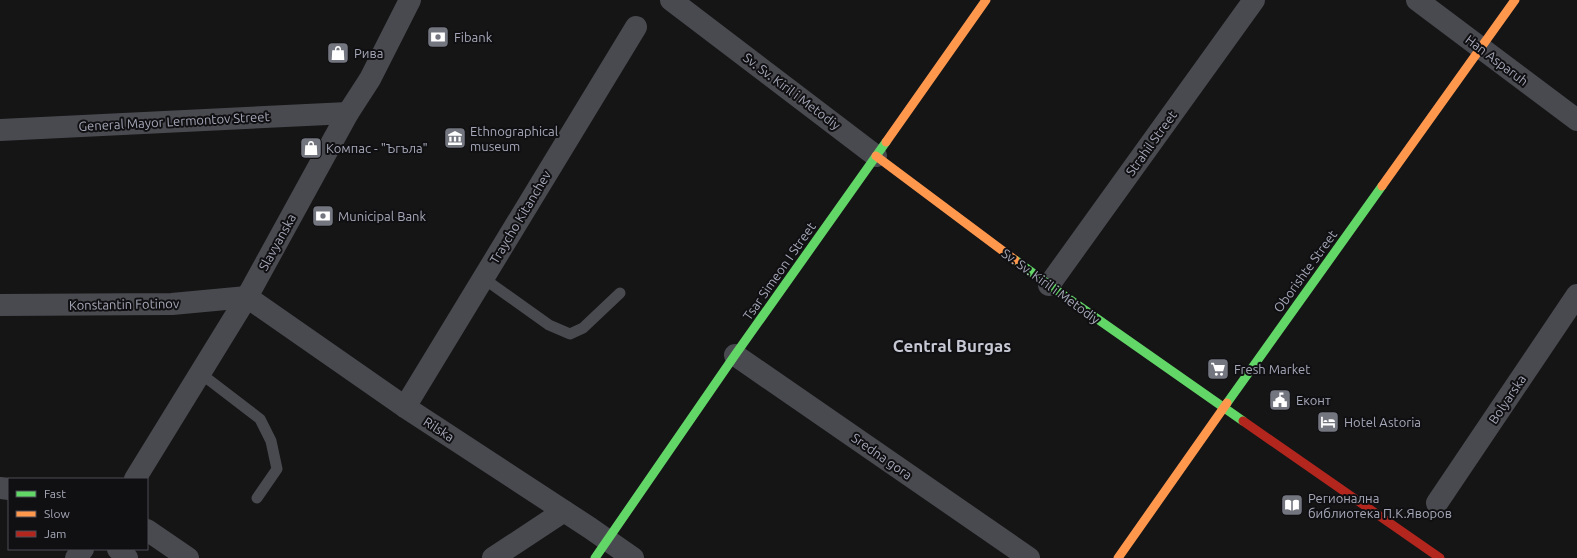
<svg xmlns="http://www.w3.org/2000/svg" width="1577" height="558" font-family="Ubuntu,sans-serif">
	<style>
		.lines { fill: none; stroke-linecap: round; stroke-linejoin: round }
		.lane { stroke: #494a4f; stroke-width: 11 }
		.street { stroke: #494a4f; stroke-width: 22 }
		.fast { stroke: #63d668; stroke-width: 9 }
		.slow { stroke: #ff974d; stroke-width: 9 }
		.jam { stroke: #b3261e; stroke-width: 9 }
		.labels { text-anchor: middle; stroke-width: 4; stroke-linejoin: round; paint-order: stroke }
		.poi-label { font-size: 13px; fill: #a5a8b8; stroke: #100f12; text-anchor: start }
		.street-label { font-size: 13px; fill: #a5a8b8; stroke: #100f12 }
		.district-label { font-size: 17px; font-weight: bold; fill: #c6c8d4; stroke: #100f12 }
	</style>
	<rect width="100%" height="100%" fill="#151516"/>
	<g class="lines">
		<g class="lane">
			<path d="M 483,278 L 549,325 L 570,334 L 583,328 L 620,293"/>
			<path d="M 200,373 L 260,419 L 271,441 L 277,469 L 257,498"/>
		</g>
		<g class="street">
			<path d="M 671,0 L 876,156"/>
			<path d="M 1417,0 L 1577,120"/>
			<path d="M 0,130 L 348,113"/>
			<path d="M 1049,285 L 1254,0"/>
			<path d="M 247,297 L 405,407 L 590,528 L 633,558"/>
			<path d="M 0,305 L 172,304 L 247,297"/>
			<path d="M 735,355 L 1029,558"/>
			<path d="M 405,407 L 636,27"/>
			<path d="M 135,479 L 247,297 L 348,113 L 370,79 L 410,0"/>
			<path d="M 0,488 L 9,489"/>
			<path d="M 1437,503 L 1577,295"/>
			<path d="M 147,530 L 188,558"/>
			<path d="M 118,549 L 127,558"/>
			<path d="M 76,558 L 83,549"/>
			<path d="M 493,558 L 564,511"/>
		</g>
		<g class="fast">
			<path d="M 1015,260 L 1049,285 L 1243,421"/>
			<path d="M 1227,403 L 1382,186"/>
			<path d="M 595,558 L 735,355 L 886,142"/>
		</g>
		<g class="slow">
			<path d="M 886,142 L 986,0"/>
			<path d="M 876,156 L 1015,260"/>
			<path d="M 1382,186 L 1515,0"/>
			<path d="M 1118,558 L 1227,403"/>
		</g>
		<path class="jam" d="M 1243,421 L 1440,558"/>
	</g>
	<defs>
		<g id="bank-square" transform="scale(1.15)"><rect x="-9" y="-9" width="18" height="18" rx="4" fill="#73757f" stroke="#100f12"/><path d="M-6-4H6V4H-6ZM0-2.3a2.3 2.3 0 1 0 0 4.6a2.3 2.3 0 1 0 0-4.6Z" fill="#fff"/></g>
		<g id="shop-square" transform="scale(1.15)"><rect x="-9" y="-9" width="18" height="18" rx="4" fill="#73757f" stroke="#100f12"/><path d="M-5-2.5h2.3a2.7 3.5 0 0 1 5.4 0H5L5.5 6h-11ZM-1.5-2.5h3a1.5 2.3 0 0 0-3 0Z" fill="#fff"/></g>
		<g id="museum-square" transform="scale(1.15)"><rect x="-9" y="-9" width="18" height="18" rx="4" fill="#73757f" stroke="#100f12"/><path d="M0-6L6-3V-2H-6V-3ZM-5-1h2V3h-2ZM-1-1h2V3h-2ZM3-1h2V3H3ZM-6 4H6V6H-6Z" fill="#fff"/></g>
		<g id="supermarket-square" transform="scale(1.15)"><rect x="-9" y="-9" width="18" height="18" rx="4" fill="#73757f" stroke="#100f12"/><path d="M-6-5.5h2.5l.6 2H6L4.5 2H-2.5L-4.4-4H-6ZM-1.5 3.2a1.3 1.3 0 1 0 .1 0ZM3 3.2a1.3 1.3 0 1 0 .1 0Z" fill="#fff"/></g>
		<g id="civic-square" transform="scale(1.15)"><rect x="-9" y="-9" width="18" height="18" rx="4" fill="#73757f" stroke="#100f12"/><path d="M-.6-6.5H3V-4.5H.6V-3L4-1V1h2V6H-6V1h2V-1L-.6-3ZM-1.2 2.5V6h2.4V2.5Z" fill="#fff"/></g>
		<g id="hotel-square" transform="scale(1.15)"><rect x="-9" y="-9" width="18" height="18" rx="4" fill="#73757f" stroke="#100f12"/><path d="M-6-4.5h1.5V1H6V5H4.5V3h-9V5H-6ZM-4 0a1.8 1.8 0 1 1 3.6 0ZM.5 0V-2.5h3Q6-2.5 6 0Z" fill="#fff"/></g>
		<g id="library-square" transform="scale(1.15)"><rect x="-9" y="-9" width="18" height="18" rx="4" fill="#73757f" stroke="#100f12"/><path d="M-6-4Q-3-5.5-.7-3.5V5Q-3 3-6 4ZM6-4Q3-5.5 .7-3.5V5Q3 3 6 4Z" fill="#fff"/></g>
	</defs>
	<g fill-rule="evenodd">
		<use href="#bank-square" x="438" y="37"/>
		<use href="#shop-square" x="338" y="53"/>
		<use href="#museum-square" x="455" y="138"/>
		<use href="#shop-square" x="311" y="148"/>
		<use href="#bank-square" x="323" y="216"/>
		<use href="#supermarket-square" x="1218" y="369"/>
		<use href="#civic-square" x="1280" y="400"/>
		<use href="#hotel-square" x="1328" y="422"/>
		<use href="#library-square" x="1292" y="505"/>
	</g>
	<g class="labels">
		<g class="poi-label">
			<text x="454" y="42">Fibank</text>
			<text x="354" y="58">Рива</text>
			<text x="470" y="136">Ethnographical<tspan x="470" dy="15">museum</tspan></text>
			<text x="326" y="153">Компас - "Ъгъла"</text>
			<text x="338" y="221">Municipal Bank</text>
			<text x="1234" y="374">Fresh Market</text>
			<text x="1296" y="405">Еконт</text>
			<text x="1344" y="427">Hotel Astoria</text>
			<text x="1308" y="503">Регионална<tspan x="1308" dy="15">библиотека П.К.Яворов</tspan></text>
		</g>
		<g class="street-label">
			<text transform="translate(1497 60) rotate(37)" y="5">Han Asparuh</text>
			<text transform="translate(792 91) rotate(37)" y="5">Sv. Sv. Kiril i Metodiy</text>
			<text transform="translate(174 121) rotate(-3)" y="5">General Mayor Lermontov Street</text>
			<text transform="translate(1151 143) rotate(-54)" y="5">Strahil Street</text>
			<text transform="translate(520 217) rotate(-59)" y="5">Traycho Kitanchev</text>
			<text transform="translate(277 242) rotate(-61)" y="5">Slavyanska</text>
			<text transform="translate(779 271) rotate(-55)" y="5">Tsar Simeon I Street</text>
			<text transform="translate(1305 271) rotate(-54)" y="5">Oborishte Street</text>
			<text transform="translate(1051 286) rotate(36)" y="5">Sv. Sv. Kiril i Metodiy</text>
			<text transform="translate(124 304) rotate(-1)" y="5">Konstantin Fotinov</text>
			<text transform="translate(1507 399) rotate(-56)" y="5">Bolyarska</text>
			<text transform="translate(439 429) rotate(33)" y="5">Rilska</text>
			<text transform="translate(882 456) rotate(35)" y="5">Sredna gora</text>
		</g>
		<g class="district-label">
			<text x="952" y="352">Central Burgas</text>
		</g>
	</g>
	<rect x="8" y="478" width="140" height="72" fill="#100f12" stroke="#4c4c54"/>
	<rect x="16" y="491" width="20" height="6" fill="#63d668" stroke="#4c4c54"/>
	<text x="44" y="498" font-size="12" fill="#a5a8b8">Fast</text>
	<rect x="16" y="511" width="20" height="6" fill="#ff974d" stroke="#4c4c54"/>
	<text x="44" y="518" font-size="12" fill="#a5a8b8">Slow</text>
	<rect x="16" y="531" width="20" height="6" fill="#b3261e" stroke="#4c4c54"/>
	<text x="44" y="538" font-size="12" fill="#a5a8b8">Jam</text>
</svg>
